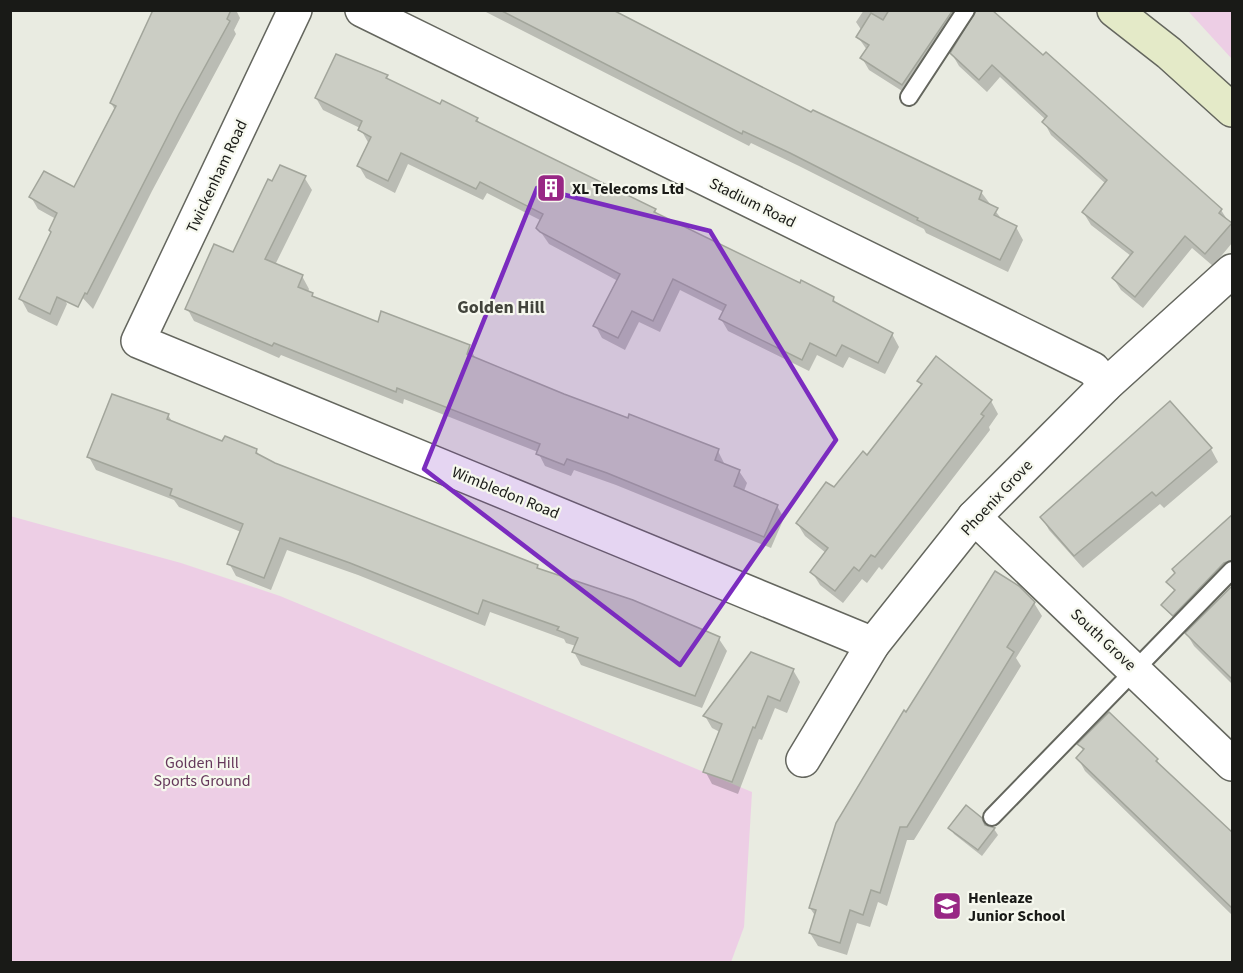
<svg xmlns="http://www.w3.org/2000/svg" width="1243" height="973" font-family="'Source Sans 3',sans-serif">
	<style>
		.green { fill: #edcee5 }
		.shadow { fill: #0003 }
		.building { fill: #cbcdc4; stroke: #a2a59b; stroke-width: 1.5 }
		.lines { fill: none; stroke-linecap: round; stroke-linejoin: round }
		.lane-casing { stroke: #64665e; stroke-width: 20 }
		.street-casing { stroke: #64665e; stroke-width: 36 }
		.secondary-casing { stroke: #64665e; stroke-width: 36 }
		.lane { stroke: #fff; stroke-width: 16 }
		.street { stroke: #fff; stroke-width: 33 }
		.secondary { stroke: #e4eac8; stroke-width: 33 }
		.marked { fill: #7b2cbf; fill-opacity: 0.2; stroke: #7b2cbf; stroke-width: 4.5; stroke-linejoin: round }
		.labels { text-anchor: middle; stroke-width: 4.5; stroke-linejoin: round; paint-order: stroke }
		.street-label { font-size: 16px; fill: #191a17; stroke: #f6f8ee }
		.poi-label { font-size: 16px; font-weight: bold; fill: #191a17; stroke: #f6f8ee; text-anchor: start }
		.park-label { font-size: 16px; fill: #65385b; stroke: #f6f8ee }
		.neighbourhood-label { font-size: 18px; font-weight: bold; fill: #42443c; stroke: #f6f8ee }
	</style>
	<rect width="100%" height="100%" fill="#e9ebe1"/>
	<g class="green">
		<path d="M 1188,11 L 1232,11 L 1232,59 Z"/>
		<path d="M 10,516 L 181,563 L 280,596 L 752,792 L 744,927 L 731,962 L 11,962 Z"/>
	</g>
	<g class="shadow">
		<path d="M 153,10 L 236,10 L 240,18 L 234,30 L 236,34 L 152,191 L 93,309 L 51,264 L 44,251 L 56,219 L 38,209 L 31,197 L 75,189 L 115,110 L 111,103 Z"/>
		<path d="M 482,10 L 610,10 L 674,41 L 812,114 L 981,192 L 1003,221 L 1016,227 L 1023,240 L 1008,272 L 926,233 L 924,229 L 799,166 L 751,143 L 749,146 Z"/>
		<path d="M 864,10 L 990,10 L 1221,210 L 1232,227 L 1232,243 L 1213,266 L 1192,248 L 1143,308 L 1121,290 L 1113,278 L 1131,256 L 1091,225 L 1083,212 L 1106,184 L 1051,135 L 1044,122 L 1046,120 L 1000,77 L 987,92 L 959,66 L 952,54 L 977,13 L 974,12 L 910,96 L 869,70 L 862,58 L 867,50 L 858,37 L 862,31 L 856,22 Z"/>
		<path d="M 337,56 L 387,77 L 390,82 L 440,106 L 477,119 L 480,124 L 655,210 L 658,216 L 800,285 L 833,298 L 837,305 L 892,334 L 899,347 L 885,374 L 849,357 L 843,368 L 817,355 L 809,371 L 728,331 L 721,319 L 724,312 L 680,290 L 660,332 L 639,322 L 625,350 L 602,338 L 595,325 L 618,281 L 549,244 L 538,228 L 542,221 L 487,193 L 483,200 L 408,164 L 395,193 L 366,178 L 359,166 L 369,144 L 360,128 L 323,110 L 316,98 Z"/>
		<path d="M 304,177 L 312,190 L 275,265 L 302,276 L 309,289 L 308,292 L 314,298 L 378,324 L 469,347 L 476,359 L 563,395 L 718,451 L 725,465 L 739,471 L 747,483 L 744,491 L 777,506 L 784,518 L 771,548 L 616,485 L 574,470 L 571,476 L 545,466 L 538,452 L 404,399 L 403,404 L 281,355 L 279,358 L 194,321 L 187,308 L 233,254 Z"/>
		<path d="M 60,291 L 67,304 L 57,326 L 28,312 L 21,299 Z"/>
		<path d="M 919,381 L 991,401 L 998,414 L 989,427 L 990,430 L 882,570 L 879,567 L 867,583 L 862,579 L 843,603 L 820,585 L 812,572 L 826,553 L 805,536 L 797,523 L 867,457 L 922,387 Z"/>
		<path d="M 168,415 L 173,423 L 223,443 L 256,450 L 260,457 L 275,464 L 537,566 L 540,570 L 633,602 L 719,639 L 727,651 L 702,708 L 581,665 L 574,652 L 576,646 L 566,643 L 564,639 L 490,612 L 485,626 L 358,575 L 287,550 L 271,590 L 236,576 L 229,563 L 241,532 L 179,507 L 174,500 L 96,470 L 89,457 Z"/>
		<path d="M 1211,449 L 1218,462 L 1164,508 L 1160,504 L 1083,568 L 1049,530 L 1042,517 Z"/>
		<path d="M 1213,574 L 1217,580 L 1177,621 L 1167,611 L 1163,605 L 1175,592 L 1168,582 Z"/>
		<path d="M 1232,593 L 1232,684 L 1194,646 L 1187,634 Z"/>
		<path d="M 1034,603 L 1042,616 L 1016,658 L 1021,666 L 914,840 L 907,840 L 887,906 L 878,902 L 870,927 L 857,923 L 847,955 L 818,946 L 810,933 L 816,917 L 810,908 L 907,714 Z"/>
		<path d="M 793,670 L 800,682 L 787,713 L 775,708 L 762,740 L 759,739 L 738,794 L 712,784 L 705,771 L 720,732 L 712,728 L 705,716 Z"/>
		<path d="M 1079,744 L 1157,760 L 1162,770 L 1232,836 L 1232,915 L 1085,771 L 1078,758 L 1084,752 Z"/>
		<path d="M 985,826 L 994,829 L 998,835 L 982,856 L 954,834 L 950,828 Z"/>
	</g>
	<g class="building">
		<path d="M 153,10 L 231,10 L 227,19 L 230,21 L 179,114 L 87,294 L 85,293 L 78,307 L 57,297 L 50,314 L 19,299 L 51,232 L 49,230 L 57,213 L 29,197 L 44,171 L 74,187 L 116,106 L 110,103 Z"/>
		<path d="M 500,10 L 613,10 L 811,112 L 813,110 L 982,191 L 979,199 L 998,208 L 994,215 L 1017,226 L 1000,260 L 917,220 L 918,218 L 790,153 L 743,131 L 742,134 Z"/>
		<path d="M 889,10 L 953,10 L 902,85 L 860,58 L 869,45 L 856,37 L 871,13 L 883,20 Z"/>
		<path d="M 976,10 L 992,10 L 1043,55 L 1046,52 L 1222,209 L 1219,213 L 1232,223 L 1205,254 L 1185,236 L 1135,297 L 1112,278 L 1133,252 L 1082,212 L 1107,180 L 1042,122 L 1047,116 L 992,65 L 979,80 L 950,53 Z"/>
		<path d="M 336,54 L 388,75 L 386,78 L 440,104 L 442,100 L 478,118 L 476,121 L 656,209 L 654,212 L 800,283 L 801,280 L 834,297 L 833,301 L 893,333 L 878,363 L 842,345 L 836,356 L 810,343 L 802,360 L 719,319 L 726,305 L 673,279 L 653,321 L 632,311 L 618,338 L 593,326 L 620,274 L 540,232 L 536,228 L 543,214 L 480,182 L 476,189 L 401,153 L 388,181 L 357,166 L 371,137 L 358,130 L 362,121 L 315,98 Z"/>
		<path d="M 280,165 L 306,176 L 265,259 L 303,275 L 298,287 L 313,293 L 312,296 L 378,322 L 381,311 L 470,345 L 467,354 L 564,394 L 628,418 L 629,414 L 719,449 L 715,460 L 740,470 L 734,486 L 778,505 L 764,537 L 607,473 L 567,459 L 564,465 L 536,454 L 540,444 L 397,388 L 396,392 L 274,343 L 272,346 L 185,309 L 214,244 L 233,252 L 268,179 L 272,181 Z"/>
		<path d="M 936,356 L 992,400 L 981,414 L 984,416 L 875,557 L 871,555 L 859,571 L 854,567 L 835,591 L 810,572 L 828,548 L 796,523 L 826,482 L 834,487 L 863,451 L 867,455 L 922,384 L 917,381 Z"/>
		<path d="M 112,394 L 169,414 L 167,419 L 222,441 L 225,436 L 257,449 L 256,453 L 275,463 L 538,565 L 537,568 L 633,600 L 720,637 L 695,696 L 572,652 L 578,638 L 557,630 L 559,627 L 483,600 L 478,614 L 350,563 L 280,538 L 264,578 L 227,564 L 243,524 L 170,495 L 172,489 L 87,457 Z"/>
		<path d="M 1170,401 L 1212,448 L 1156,496 L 1152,492 L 1074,556 L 1040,517 Z"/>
		<path d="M 1233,514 L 1233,560 L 1224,563 L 1173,616 L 1161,605 L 1175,590 L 1166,582 L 1175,573 L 1172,569 Z"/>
		<path d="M 995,571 L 1019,586 L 1035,602 L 1007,647 L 1014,652 L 907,827 L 900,827 L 880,893 L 871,890 L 863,915 L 850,910 L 840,943 L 809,933 L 816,910 L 809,908 L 836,823 L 904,710 L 906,712 Z"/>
		<path d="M 1233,585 L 1233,680 L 1185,633 Z"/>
		<path d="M 751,652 L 794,669 L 780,701 L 768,696 L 755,728 L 753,727 L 732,782 L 703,772 L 722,724 L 703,716 Z"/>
		<path d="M 1109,712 L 1158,759 L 1156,761 L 1233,833 L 1233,909 L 1076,758 L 1084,749 L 1077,744 Z"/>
		<path d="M 966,805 L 982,818 L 985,825 L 995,828 L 978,850 L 948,828 Z"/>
	</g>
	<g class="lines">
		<g class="lane-casing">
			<g id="lane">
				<path d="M 909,97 L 966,10"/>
				<path d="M 992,817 L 1232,570"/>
			</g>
		</g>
		<g class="street-casing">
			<g id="street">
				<path d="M 295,10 L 138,341 L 873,644"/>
				<path d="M 362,10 L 1093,369 L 1106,385"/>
				<path d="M 974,517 L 1232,764"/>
				<path d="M 803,760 L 873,644 L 974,517 L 1106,385 L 1232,271"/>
			</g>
		</g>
		<g class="secondary-casing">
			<path id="secondary" d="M 1114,10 L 1169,53 L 1232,110"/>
		</g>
		<use href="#lane" class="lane"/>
		<use href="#street" class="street"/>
		<use href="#secondary" class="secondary"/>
	</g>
	<path class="marked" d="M 537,188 L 710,231 L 836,440 L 680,665 L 424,469 Z"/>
	<defs>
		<g id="building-square" transform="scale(1.5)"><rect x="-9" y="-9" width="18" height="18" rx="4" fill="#982785" stroke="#f6f8ee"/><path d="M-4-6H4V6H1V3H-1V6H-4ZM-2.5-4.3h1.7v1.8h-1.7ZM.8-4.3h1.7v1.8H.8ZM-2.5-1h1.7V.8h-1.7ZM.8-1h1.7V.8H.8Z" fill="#fff"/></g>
		<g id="school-square" transform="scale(1.5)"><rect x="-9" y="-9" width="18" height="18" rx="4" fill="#982785" stroke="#f6f8ee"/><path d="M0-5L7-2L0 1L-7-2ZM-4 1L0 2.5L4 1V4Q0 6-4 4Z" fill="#fff"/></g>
	</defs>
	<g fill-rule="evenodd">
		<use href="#building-square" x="551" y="188"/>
		<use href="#school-square" x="947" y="906"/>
	</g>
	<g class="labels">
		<g class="street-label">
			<text transform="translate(216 176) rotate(-65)" y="6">Twickenham Road</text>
			<text transform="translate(753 202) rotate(26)" y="6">Stadium Road</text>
			<text transform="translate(506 492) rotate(22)" y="6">Wimbledon Road</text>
			<text transform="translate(996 497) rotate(-47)" y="6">Phoenix Grove</text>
			<text transform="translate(1104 639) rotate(43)" y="6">South Grove</text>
		</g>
		<g class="poi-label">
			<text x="572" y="194">XL Telecoms Ltd</text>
			<text x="968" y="903">Henleaze<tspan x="968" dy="18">Junior School</tspan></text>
		</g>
		<g class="park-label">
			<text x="202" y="768">Golden Hill<tspan x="202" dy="18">Sports Ground</tspan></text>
		</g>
		<g class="neighbourhood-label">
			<text x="501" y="313">Golden Hill</text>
		</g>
	</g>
	<rect width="1243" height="973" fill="none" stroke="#191a17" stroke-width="24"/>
</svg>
